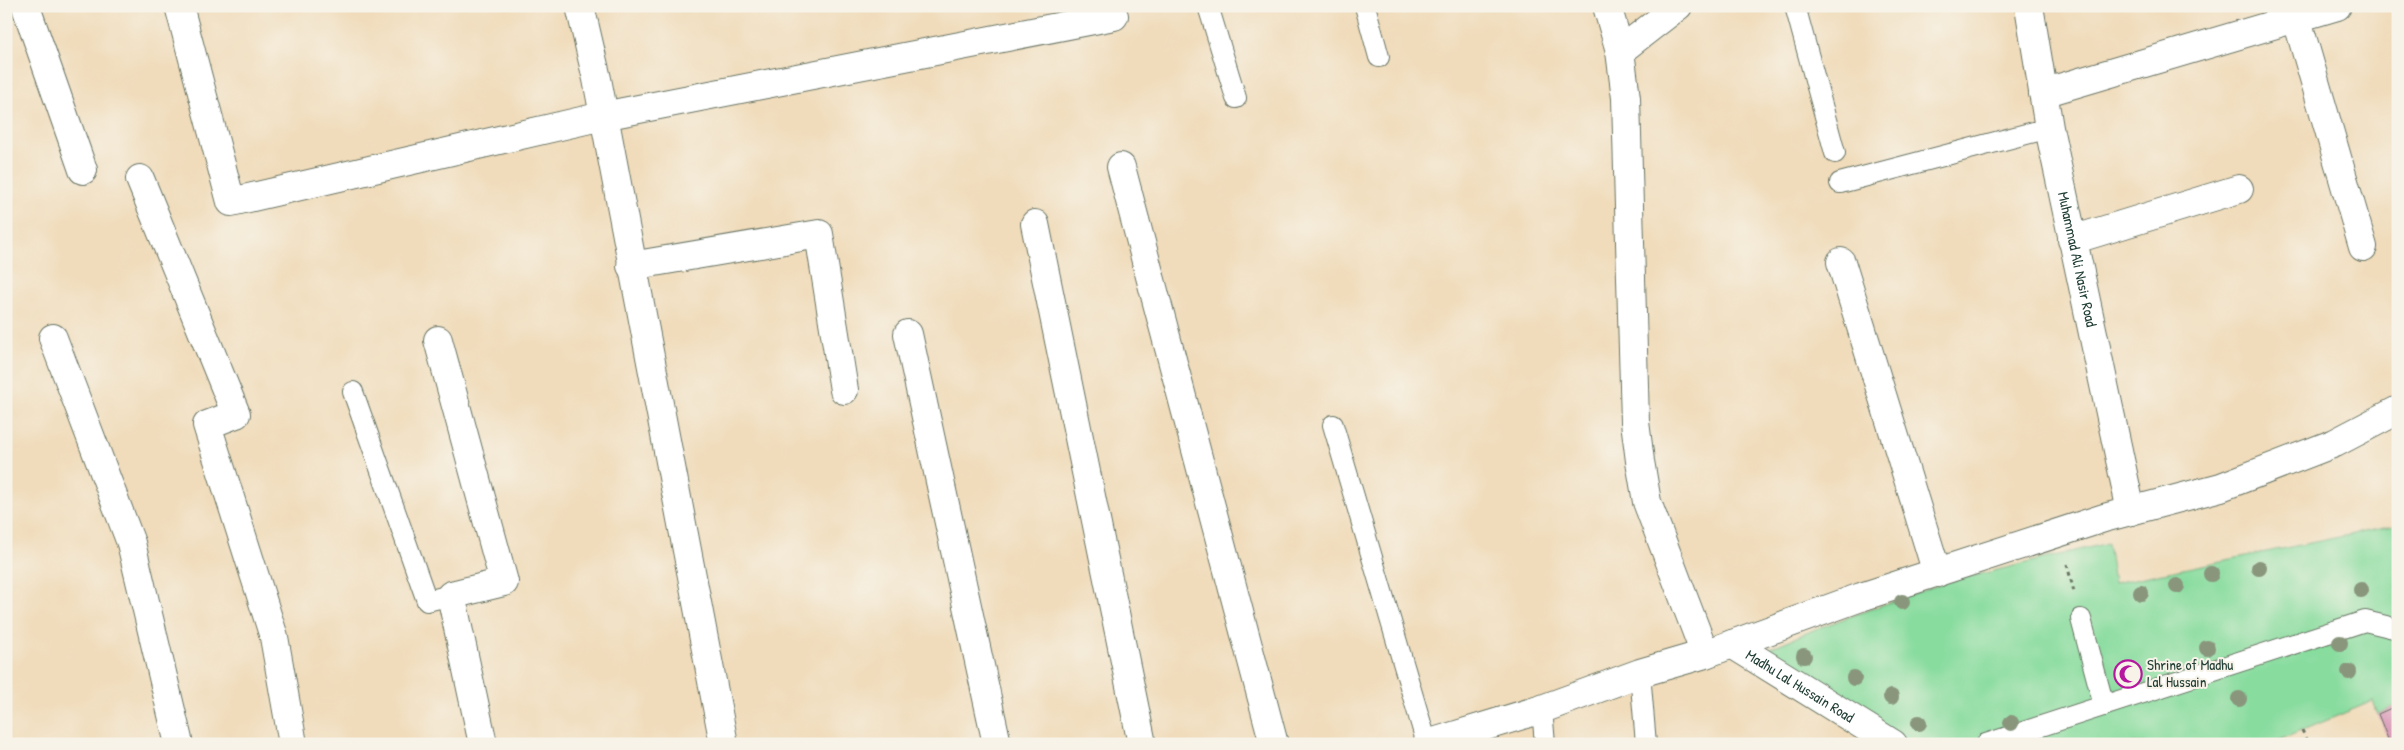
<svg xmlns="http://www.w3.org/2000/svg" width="2404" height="750" font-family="'Patrick Hand',sans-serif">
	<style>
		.green { fill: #87dc9e; stroke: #538c69 }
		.building { fill: #d895b5 }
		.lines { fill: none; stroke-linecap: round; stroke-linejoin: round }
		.lane-casing { stroke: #687463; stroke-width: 22 }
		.street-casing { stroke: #687463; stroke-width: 30 }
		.path { stroke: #687463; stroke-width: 3; stroke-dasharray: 4 4; stroke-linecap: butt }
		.lane { stroke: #fff; stroke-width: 20 }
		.street { stroke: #fff; stroke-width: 28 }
		.tree { fill: #89967c }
		.labels { text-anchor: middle; stroke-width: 4; stroke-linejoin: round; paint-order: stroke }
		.street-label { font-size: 15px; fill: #1f3d34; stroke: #f7f3e8 }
		.poi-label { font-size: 15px; fill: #1f3d34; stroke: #f7f3e8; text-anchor: start }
	</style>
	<rect width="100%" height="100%" fill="#f7f3e8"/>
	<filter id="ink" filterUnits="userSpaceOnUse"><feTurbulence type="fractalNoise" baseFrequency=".02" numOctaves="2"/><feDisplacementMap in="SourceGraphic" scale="10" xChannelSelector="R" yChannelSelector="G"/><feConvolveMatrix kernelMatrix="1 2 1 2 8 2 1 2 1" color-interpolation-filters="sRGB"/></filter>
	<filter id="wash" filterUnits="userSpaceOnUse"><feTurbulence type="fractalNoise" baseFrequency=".0096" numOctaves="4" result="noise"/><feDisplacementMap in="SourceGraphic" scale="20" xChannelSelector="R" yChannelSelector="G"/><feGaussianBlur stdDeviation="1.12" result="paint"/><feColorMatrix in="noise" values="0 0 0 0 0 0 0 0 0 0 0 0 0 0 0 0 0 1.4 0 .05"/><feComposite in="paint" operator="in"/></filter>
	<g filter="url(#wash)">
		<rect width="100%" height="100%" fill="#f0dbba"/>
		<path class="green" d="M 2398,525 L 2398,705 L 2378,714 L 2373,701 L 2270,744 L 1908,744 L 1901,737 L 1768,649 L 1818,628 L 1944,583 L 2108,543 L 2114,583 Z"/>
		<g id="blocks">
			<path class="building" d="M 2398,705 L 2398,744 L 2390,744 L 2378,714 Z"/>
		</g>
	</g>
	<g filter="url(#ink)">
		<use href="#blocks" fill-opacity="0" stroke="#687463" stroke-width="1"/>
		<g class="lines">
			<g class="lane-casing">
				<g id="lane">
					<path d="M 1208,6 L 1236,98"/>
					<path d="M 1365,6 L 1379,57"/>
					<path d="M 1795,6 L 1835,153"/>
					<path d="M 1840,183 L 2049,128"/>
					<path d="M 353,392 L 427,601 L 451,595"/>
					<path d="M 1333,425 L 1427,744"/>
					<path d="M 2081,619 L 2104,706"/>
					<path d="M 1640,673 L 1646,744"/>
					<path d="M 1542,709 L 1545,744"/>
					<path d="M 1986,744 L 2365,621 L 2398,629"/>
				</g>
			</g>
			<g class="street-casing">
				<g id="street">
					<path d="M 179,6 L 231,202 L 603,116 L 1114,16"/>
					<path d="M 580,6 L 597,79 L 724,744"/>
					<path d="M 1607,6 L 1620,51 L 1626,98 L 1635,422 L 1640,461 L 1647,502 L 1705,654"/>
					<path id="s1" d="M 2029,6 L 2049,128 L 2131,511"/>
					<path d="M 2293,6 L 2363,247"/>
					<path d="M 27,10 L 83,170"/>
					<path d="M 1620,51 L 1678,6"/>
					<path d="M 2043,93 L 2337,6"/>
					<path d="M 1121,167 L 1274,744"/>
					<path d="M 140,179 L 236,414 L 207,425 L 274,637 L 293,744"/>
					<path d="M 1035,224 L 1142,744"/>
					<path d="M 2072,240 L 2239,189"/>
					<path d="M 1841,262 L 1937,573"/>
					<path d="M 631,266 L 819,234 L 844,390"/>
					<path d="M 908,334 L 997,744"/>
					<path d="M 53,338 L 131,543 L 179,744"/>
					<path d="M 438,340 L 504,582 L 451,595 L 483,744"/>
					<path id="s2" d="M 1732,644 L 1893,744"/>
					<path d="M 1427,744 L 1542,709 L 1640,673 L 1705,654 L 1861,597 L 2104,518 L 2221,487 L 2335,443 L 2398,410"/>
				</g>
			</g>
			<g class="path">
				<path d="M 2067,564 L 2074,592"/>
				<path d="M 2302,730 L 2308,744"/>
			</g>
			<use href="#lane" class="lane"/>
			<use href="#street" class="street"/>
		</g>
		<g class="tree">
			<circle cx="2259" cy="568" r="8"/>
			<circle cx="2211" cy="574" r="8"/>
			<circle cx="2177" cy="586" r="8"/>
			<circle cx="2361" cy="590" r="8"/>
			<circle cx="2141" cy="593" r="8"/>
			<circle cx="1902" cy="602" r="8"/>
			<circle cx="2340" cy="643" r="8"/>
			<circle cx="2207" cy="648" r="8"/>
			<circle cx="1804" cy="656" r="8"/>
			<circle cx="2349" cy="672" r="8"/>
			<circle cx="1854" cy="678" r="8"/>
			<circle cx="1891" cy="697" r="8"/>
			<circle cx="2239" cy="699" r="8"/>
			<circle cx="1919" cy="723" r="8"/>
			<circle cx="2011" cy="723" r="8"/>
		</g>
	</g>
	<defs>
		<g id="mosque-ring" transform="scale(1.4375)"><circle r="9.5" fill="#f7f3e8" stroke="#b5179e" stroke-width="1.5"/><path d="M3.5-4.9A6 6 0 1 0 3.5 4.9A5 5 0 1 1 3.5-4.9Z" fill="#b5179e"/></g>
	</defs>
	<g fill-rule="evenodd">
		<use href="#mosque-ring" x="2128" y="674"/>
	</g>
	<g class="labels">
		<g class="street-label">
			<text dy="5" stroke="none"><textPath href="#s1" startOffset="258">Muhammad Ali Nasir Road</textPath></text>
			<text dy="5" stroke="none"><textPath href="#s2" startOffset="80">Madhu Lal Hussain Road</textPath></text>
		</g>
		<g class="poi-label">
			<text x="2147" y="670">Shrine of Madhu<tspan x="2147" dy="17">Lal Hussain</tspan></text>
		</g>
	</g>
	<rect width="2404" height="750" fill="none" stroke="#f7f3e8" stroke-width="25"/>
</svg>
